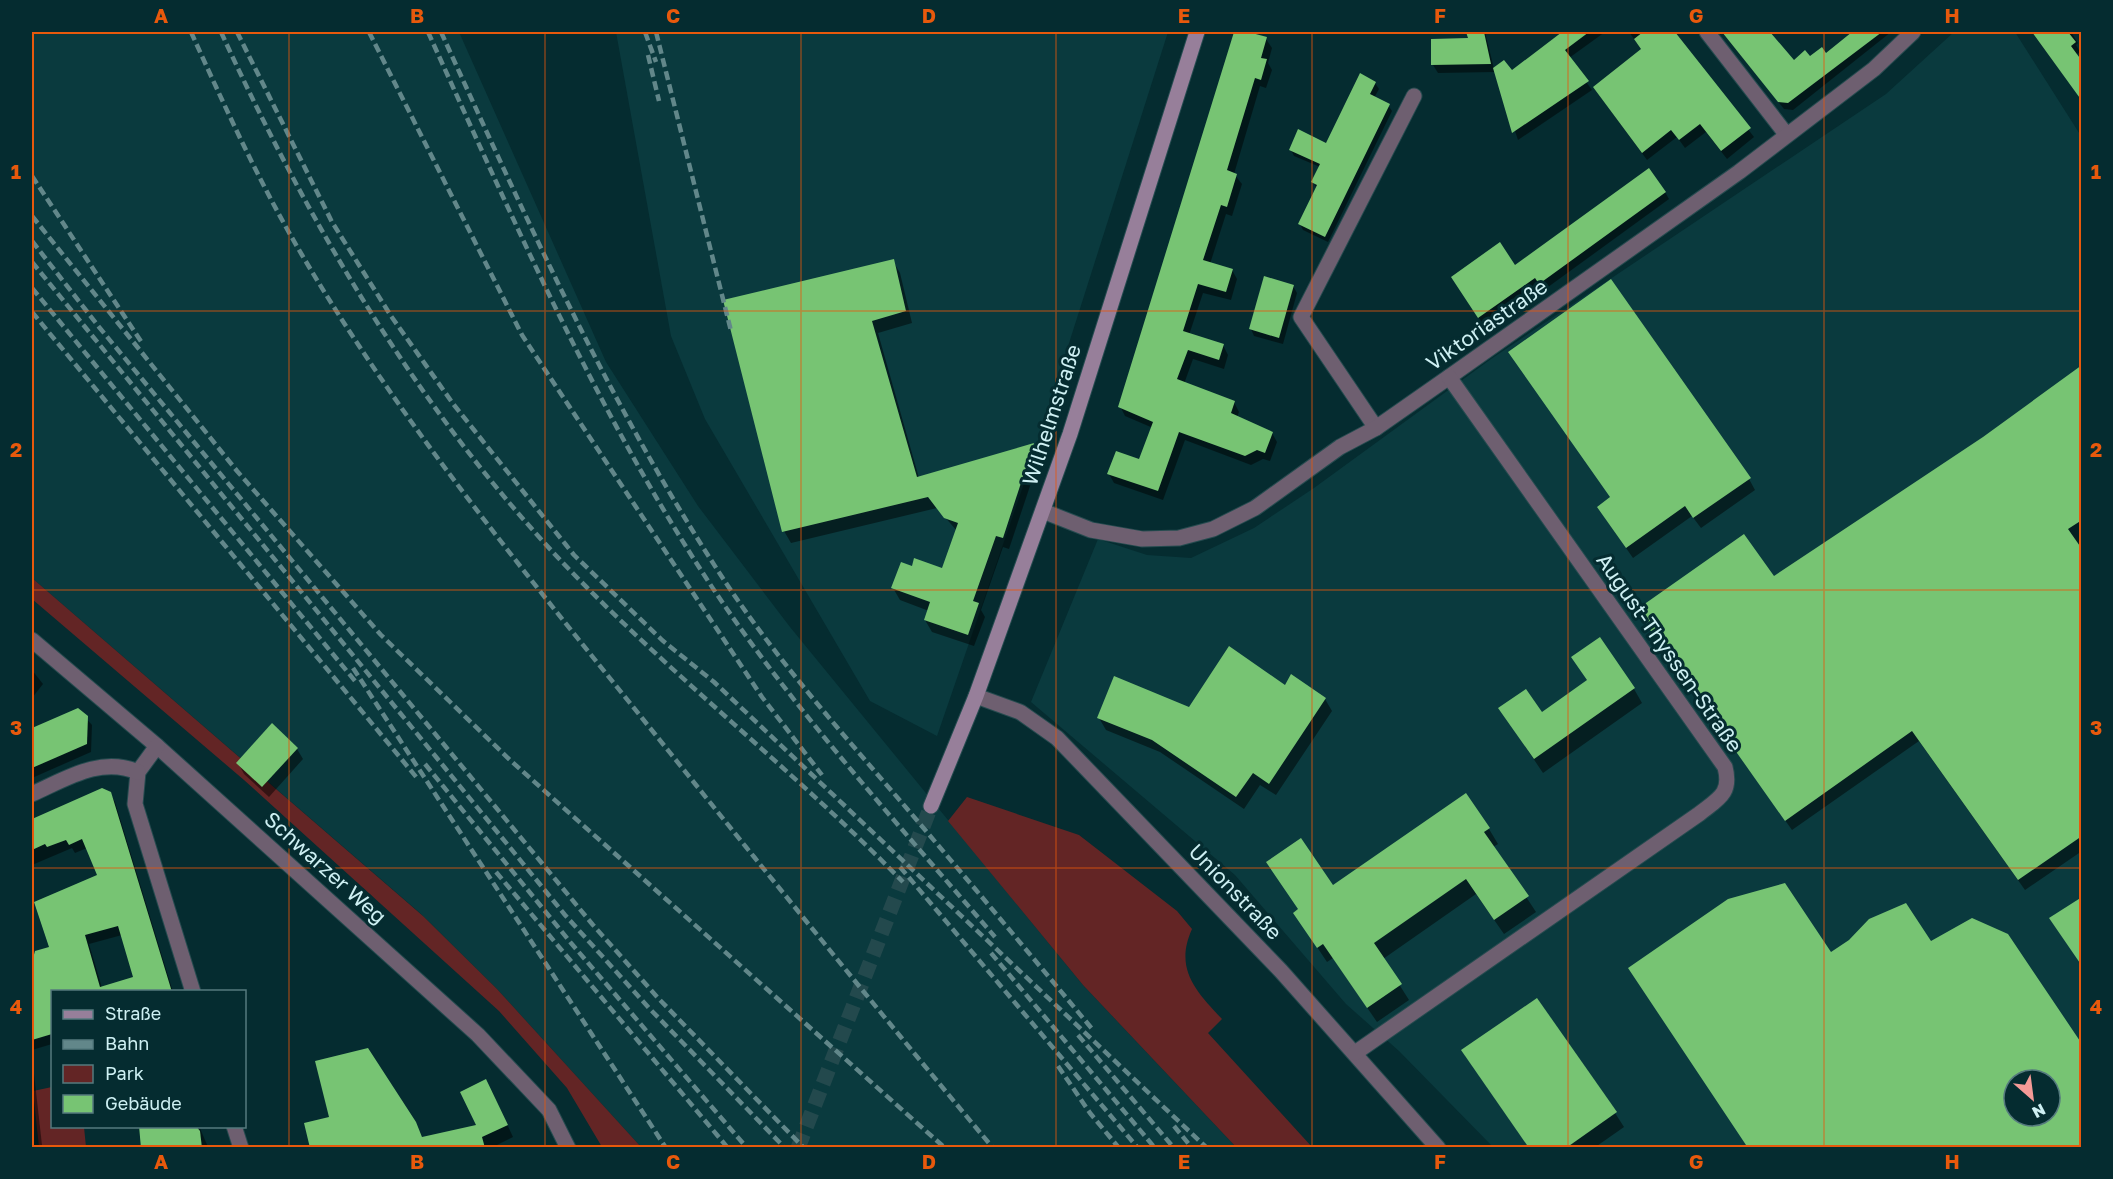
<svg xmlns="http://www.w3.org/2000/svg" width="2113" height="1179" font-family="'Golos Text',sans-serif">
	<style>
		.built { fill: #0a3a3e; fill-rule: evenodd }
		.green { fill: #632525 }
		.shadow { fill: #0007; fill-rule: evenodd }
		.building { fill: #77c473; fill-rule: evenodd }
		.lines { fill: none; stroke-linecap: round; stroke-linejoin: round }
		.secondary-tunnel { stroke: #23494d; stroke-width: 15; stroke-dasharray: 15 8; stroke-linecap: butt }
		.minor-casing { stroke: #254b4f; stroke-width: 17 }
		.secondary-casing { stroke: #254b4f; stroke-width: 17 }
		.minor { stroke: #6e5f70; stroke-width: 15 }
		.secondary { stroke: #977f9a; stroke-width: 15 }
		.rail { stroke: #62878a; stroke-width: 4.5; stroke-dasharray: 9 4.5; stroke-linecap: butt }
		.grid { fill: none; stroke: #e8590c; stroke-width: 1.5; stroke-opacity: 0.55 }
		.labels { text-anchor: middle; stroke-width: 6; stroke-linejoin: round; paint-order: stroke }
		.street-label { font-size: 21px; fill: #cef0f3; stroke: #052c30 }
		.neatline { fill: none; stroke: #e8590c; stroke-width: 2 }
		.grid-label { font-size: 20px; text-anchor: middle; font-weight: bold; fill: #e8590c }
	</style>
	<rect width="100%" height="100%" fill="#052c30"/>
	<g class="built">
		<path d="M 32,32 L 459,32 L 606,362 L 698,506 L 790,627 L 1083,985 L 1236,1147 L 641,1147 L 497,989 L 420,913 L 32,578 Z"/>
		<path d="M 616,32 L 1168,32 L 1028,472 L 937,736 L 870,701 L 705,419 L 671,336 Z"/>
		<path d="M 1954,32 L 2015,32 L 2081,136 L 2081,1147 L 1493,1147 L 1399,1051 L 1346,1004 L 1235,875 L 1031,702 L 1098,539 L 1147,555 L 1191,558 L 1254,528 L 1314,488 L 1491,359 L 1886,94 ZM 2014,1080 L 2050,1080 L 2050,1116 L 2014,1116 Z"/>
	</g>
	<g class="green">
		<path d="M 32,578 L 423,916 L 497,989 L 641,1147 L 602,1147 L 567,1088 L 499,1011 L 244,780 L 32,599 Z"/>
		<path d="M 967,797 L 1079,835 L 1177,911 L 1192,929 C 1174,969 1196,991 1222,1019 L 1208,1033 L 1312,1147 L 1236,1147 L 1083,985 L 948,821 Z"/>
		<path d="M 52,1087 L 52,1126 L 84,1127 L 86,1147 L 39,1147 L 33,1091 Z"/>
	</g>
	<g class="shadow">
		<path d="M 1235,32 L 1266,39 L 1272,48 L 1268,63 L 1272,70 L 1266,88 L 1260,86 L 1234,174 L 1242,184 L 1232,216 L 1226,214 L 1210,264 L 1232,270 L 1237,279 L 1231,300 L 1203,293 L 1189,335 L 1223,345 L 1228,355 L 1224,369 L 1193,359 L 1184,384 L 1234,402 L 1239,412 L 1237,417 L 1272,433 L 1277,442 L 1270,461 L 1263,459 L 1251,465 L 1185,440 L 1163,500 L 1114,483 L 1109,474 L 1140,461 L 1153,428 L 1125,416 L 1120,406 Z"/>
		<path d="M 1468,32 L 1485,32 L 1494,69 L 1512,72 L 1565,32 L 1605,32 L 1569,58 L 1592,90 L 1518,140 L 1495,72 L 1438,73 L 1433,65 L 1470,39 Z"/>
		<path d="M 1629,32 L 1673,32 L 1754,137 L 1727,159 L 1706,132 L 1685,148 L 1677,137 L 1647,160 L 1600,96 L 1642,50 Z"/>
		<path d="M 1722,32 L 1768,32 L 1794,62 L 1826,55 L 1854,32 L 1891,32 L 1793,110 L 1784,109 Z"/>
		<path d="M 2032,32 L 2071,32 L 2078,43 L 2076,45 L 2080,52 L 2076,55 L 2082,63 L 2082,100 Z"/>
		<path d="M 1375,83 L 1379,89 L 1374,98 L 1388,105 L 1392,111 L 1328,242 L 1303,230 L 1300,224 L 1316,187 L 1313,182 L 1320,167 L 1294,156 L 1291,150 L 1327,145 Z"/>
		<path d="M 1665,192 L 1669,199 L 1544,290 L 1540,284 L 1483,324 L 1457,284 L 1515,267 Z"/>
		<path d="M 893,261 L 900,273 L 912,323 L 878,333 L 919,478 L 1033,445 L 1040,456 L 1009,549 L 1003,547 L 981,610 L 985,617 L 974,646 L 932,632 L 925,620 L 929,611 L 900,600 L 893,588 L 913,568 L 943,570 L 957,531 L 937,508 L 791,543 L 784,531 Z"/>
		<path d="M 1293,286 L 1297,293 L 1283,344 L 1254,336 L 1251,329 Z"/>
		<path d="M 2082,367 L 2082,851 L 2025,890 L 1919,741 L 1792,830 L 1644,621 L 1773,578 L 1983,439 Z"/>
		<path d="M 1749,479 L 1755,490 L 1701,528 L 1692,516 L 1633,558 L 1605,518 L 1611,498 Z"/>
		<path d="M 32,670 L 43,684 L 32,698 Z"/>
		<path d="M 1588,681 L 1634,689 L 1642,703 L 1543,773 L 1500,709 L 1541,714 Z"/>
		<path d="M 1325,699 L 1332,711 L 1276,795 L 1260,785 L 1244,809 L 1160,752 L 1106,730 L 1099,718 Z"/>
		<path d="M 78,709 L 92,725 L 91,752 L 32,778 L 32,730 Z"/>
		<path d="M 297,749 L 303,759 L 269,797 L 244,774 L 238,763 Z"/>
		<path d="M 102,790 L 110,793 L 115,802 L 173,992 L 52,992 L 52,1044 L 32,1050 L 32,961 L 50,948 L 99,875 L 87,848 L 75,853 L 72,848 L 32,865 L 32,820 ZM 122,935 L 135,978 L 102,988 L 89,944 Z"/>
		<path d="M 1489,829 L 1498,844 L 1493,847 L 1536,912 L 1504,934 L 1476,894 L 1383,959 L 1409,1000 L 1377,1022 L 1333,958 L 1327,962 L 1295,914 L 1333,887 Z"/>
		<path d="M 32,1056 L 42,1145 L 32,1146 Z"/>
		<path d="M 492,1092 L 513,1137 L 491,1148 L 312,1148 L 415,1122 L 423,1139 L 479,1126 Z"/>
		<path d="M 1615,1113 L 1624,1127 L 1594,1148 L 1529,1148 Z"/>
		<path d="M 140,1126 L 199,1126 L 208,1147 L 142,1148 Z"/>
	</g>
	<g class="building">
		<path d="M 1234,32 L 1248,32 L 1267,37 L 1261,58 L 1267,59 L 1261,80 L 1255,78 L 1227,170 L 1237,174 L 1227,207 L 1221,205 L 1203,260 L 1233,269 L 1226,292 L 1198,284 L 1183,331 L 1224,344 L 1219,360 L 1188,350 L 1177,379 L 1235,401 L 1231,413 L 1273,432 L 1265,453 L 1257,450 L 1245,456 L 1179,432 L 1158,491 L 1107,474 L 1116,451 L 1139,459 L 1153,422 L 1118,407 Z"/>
		<path d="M 1466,32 L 1484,32 L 1491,64 L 1431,65 L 1431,39 L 1468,38 Z"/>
		<path d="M 1562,32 L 1589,32 L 1565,50 L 1589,81 L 1512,133 L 1493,68 L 1504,60 L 1512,70 Z"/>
		<path d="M 1643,32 L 1675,32 L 1751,128 L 1721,151 L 1700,124 L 1679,140 L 1671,130 L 1642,153 L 1593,87 L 1641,49 L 1634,39 Z"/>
		<path d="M 1722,32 L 1770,32 L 1794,60 L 1805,50 L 1810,56 L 1822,47 L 1826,53 L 1852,32 L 1882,32 L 1788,103 L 1778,102 Z"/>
		<path d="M 2032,32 L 2068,32 L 2076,42 L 2071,46 L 2082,61 L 2082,101 Z"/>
		<path d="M 1360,73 L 1376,82 L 1370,94 L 1390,104 L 1325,237 L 1298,224 L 1317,185 L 1311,182 L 1320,164 L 1289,150 L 1298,129 L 1326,143 Z"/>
		<path d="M 1649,168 L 1666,192 L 1539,284 L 1535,278 L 1478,318 L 1451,277 L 1500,242 L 1515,265 Z"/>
		<path d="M 894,259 L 906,311 L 872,321 L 917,477 L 1034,443 L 1003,538 L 996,536 L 973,601 L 979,603 L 968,635 L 924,620 L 930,602 L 891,588 L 901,562 L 912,566 L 914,558 L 942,568 L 958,523 L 944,518 L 928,497 L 782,532 L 723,300 Z"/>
		<path d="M 1264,276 L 1294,285 L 1279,338 L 1249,329 Z"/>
		<path d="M 1611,279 L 1751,478 L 1693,518 L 1685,506 L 1626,548 L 1597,507 L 1610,497 L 1508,352 Z"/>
		<path d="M 2082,365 L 2082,520 L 2068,529 L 2082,549 L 2082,836 L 2018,880 L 1912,731 L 1785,821 L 1636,610 L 1744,534 L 1774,576 L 1983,437 Z"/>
		<path d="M 1600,637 L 1635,688 L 1534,759 L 1498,708 L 1526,689 L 1542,712 L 1587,680 L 1571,657 Z"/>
		<path d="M 1229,646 L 1285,685 L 1291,674 L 1326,698 L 1269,784 L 1253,773 L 1236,797 L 1152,740 L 1097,718 L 1114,676 L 1189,707 Z"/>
		<path d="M 78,708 L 88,716 L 87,744 L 32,768 L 32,728 Z"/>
		<path d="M 272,723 L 298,748 L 262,787 L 236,763 Z"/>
		<path d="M 102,788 L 111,792 L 172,992 L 52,992 L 52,1034 L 32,1040 L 32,962 L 35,951 L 49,947 L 34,902 L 97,875 L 82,839 L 69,845 L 66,840 L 47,847 L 45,844 L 32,850 L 32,819 ZM 118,926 L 133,977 L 100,987 L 85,935 Z"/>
		<path d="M 1466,793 L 1490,828 L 1484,832 L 1529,896 L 1494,920 L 1466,879 L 1374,943 L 1402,984 L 1367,1008 L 1323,944 L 1317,948 L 1293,913 L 1298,909 L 1266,862 L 1301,838 L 1333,885 Z"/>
		<path d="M 1785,883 L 1831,952 L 1849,940 L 1869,919 L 1906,903 L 1931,941 L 1972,918 L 2008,934 L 2082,1044 L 2082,1148 L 1748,1148 L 1628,968 L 1728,899 ZM 2014,1080 L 2050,1080 L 2050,1116 L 2014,1116 Z"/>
		<path d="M 2082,897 L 2082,966 L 2049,918 Z"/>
		<path d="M 1537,998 L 1617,1112 L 1566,1148 L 1529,1148 L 1461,1050 Z"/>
		<path d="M 368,1048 L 416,1122 L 422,1137 L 476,1125 L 460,1092 L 486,1079 L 508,1125 L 482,1137 L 485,1148 L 310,1148 L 304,1123 L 329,1117 L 315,1061 Z"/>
		<path d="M 139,1126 L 196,1126 L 200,1131 L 202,1148 L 141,1148 Z"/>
	</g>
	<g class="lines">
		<path class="secondary-tunnel" d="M 798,1148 L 931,806"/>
		<g class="minor-casing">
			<g id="minor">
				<path d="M 1707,32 L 1786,134"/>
				<path d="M 1376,428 L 1301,317 L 1414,96"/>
				<path d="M 1043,511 L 1091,530 L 1142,539 L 1179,538 L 1213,529 L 1255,508 L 1340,447 L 1376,428 L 1449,377 L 1739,172 L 1874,69 L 1913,32"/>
				<path d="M 32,640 L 157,746 L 478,1035 L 549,1110 L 568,1148"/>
				<path d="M 976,696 L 1020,712 L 1057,738 L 1281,971 L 1438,1148"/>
				<path d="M 157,746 L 138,772 L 135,804 L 193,992"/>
				<path d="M 32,794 C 66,779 100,756 138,772"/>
				<path d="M 1355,1053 L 1699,814 C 1718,799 1732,794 1725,767 L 1449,377"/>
				<path d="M 234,1126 L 241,1148"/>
			</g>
		</g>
		<g class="secondary-casing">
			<path id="secondary" d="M 931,806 L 976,696 L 1070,434 L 1197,32"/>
		</g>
		<use href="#minor" class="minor"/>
		<use href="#secondary" class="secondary"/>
		<g class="rail">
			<path d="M 191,32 C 225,107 260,184 302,255 C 400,421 521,568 642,718 C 758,862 874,1006 993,1148"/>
			<path d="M 221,32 C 309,224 418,410 564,564 C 671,676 795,771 903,882"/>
			<path d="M 237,32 L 332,222 L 391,316 L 454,405 L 574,555 L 662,640 L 714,682 L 808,771 L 1207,1148"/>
			<path d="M 369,32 L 522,335 L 762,697 L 822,775"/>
			<path d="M 428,32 C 515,223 599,418 716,593 C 798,715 899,825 995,937"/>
			<path d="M 441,32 C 527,220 611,409 726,583 C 778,661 841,732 903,804 C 967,879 1030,954 1093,1030"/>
			<path d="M 645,32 L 656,62"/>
			<path d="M 656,32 L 731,331"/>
			<path d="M 648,55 L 659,101"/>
			<path d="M 32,176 L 142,343"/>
			<path d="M 32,216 L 237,471 L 381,635 L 511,761 L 945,1148"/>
			<path d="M 32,241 L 99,327 L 593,925 L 659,999 L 804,1148"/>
			<path d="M 32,262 L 565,915 L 649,1008 L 785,1148"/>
			<path d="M 32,288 L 355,681"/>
			<path d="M 32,312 L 417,778"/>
			<path d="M 353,668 L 666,1148"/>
			<path d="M 425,764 L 571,943 L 747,1148"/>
			<path d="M 900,867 L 1138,1148"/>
			<path d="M 496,872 L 728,1148"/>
			<path d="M 991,953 L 1155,1148"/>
			<path d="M 1078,1035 L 1174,1148"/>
			<path d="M 1058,1066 L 1090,1113 L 1119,1148"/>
			<path d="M 1174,1126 L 1192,1148"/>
		</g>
	</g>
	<path class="grid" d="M 289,32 L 289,1148M 545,32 L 545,1148M 801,32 L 801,1148M 1056,32 L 1056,1148M 1312,32 L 1312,1148M 1568,32 L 1568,1148M 1824,32 L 1824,1148M 32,311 L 2082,311M 32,590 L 2082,590M 32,868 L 2082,868"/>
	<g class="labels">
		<g class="street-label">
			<text transform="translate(1487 325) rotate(-35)" y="7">Viktoriastraße</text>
			<text transform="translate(1052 415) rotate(-72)" y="7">Wilhelmstraße</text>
			<text transform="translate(1669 653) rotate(55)" y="7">August-Thyssen-Straße</text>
			<text transform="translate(325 868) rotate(42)" y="7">Schwarzer Weg</text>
			<text transform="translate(1235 892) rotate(46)" y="7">Unionstraße</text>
		</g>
	</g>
	<rect width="2113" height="1179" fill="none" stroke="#052c30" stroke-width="66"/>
	<rect x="51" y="990" width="195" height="138" fill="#052c30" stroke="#557a7e" stroke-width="1.5"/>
	<rect x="63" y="1010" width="30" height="9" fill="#977f9a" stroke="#557a7e" stroke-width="1.5"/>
	<text x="105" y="1020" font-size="18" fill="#cef0f3">Straße</text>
	<rect x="63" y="1040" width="30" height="9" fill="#62878a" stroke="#557a7e" stroke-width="1.5"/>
	<text x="105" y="1050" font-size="18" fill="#cef0f3">Bahn</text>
	<rect x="63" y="1065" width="30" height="18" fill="#632525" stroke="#557a7e" stroke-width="1.5"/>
	<text x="105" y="1080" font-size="18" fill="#cef0f3">Park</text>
	<rect x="63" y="1095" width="30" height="18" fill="#77c473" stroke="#557a7e" stroke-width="1.5"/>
	<text x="105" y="1110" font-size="18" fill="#cef0f3">Gebäude</text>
	<g transform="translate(2032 1098) rotate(152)"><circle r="28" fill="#052c30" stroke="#557a7e" stroke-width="1.5"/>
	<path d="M0-4.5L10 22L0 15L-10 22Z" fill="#f59b97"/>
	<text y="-9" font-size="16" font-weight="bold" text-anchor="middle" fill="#cef0f3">N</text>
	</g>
	<rect x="33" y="33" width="2047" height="1113" class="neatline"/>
	<g class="grid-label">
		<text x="161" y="23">A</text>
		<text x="417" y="23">B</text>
		<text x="673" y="23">C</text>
		<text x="929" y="23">D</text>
		<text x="1184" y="23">E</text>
		<text x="1440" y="23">F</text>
		<text x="1696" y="23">G</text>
		<text x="1952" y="23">H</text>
		<text x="16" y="179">1</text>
		<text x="2096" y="179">1</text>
		<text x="16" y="457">2</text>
		<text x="2096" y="457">2</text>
		<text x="16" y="735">3</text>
		<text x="2096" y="735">3</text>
		<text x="16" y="1014">4</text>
		<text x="2096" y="1014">4</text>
		<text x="161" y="1169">A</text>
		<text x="417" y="1169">B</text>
		<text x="673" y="1169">C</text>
		<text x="929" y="1169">D</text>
		<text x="1184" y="1169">E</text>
		<text x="1440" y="1169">F</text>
		<text x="1696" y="1169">G</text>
		<text x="1952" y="1169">H</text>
	</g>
</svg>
